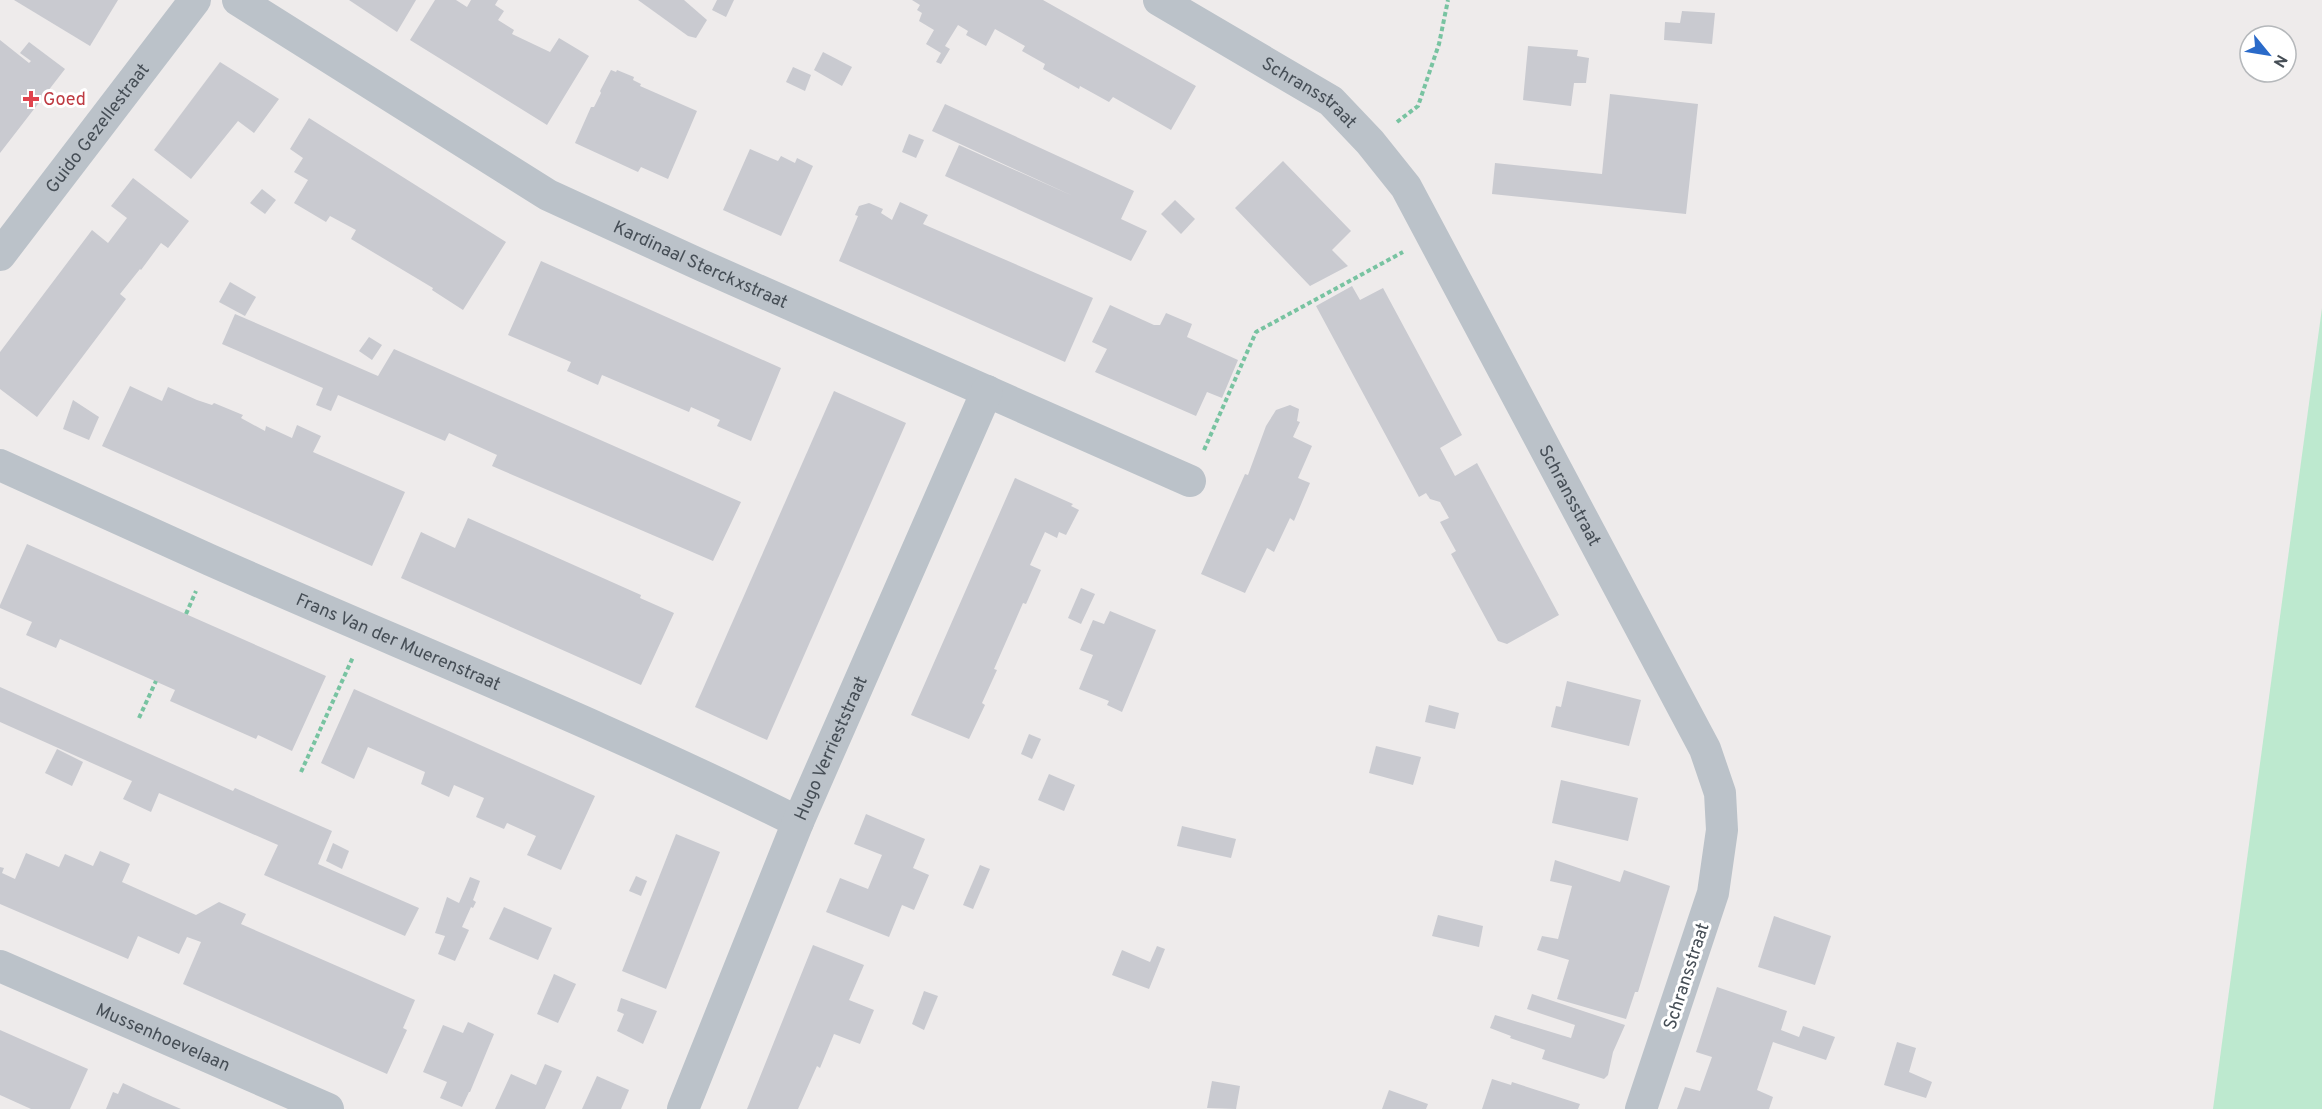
<svg xmlns="http://www.w3.org/2000/svg" width="2322" height="1109" font-family="Overpass,sans-serif">
	<style>
		.green { fill: #bde9cf }
		.building { fill: #c9cad0 }
		.lines { fill: none; stroke-linecap: round; stroke-linejoin: round }
		.path { stroke: #78c3a1; stroke-width: 4; stroke-dasharray: 4.5 3; stroke-linecap: butt }
		.street { stroke: #bbc2c9; stroke-width: 32 }
		.health-dot { fill: #e0444e; stroke: #fff; stroke-width: 2 }
		.labels { text-anchor: middle; stroke-width: 6; stroke-linejoin: round; paint-order: stroke }
		.street-label { font-size: 18px; fill: #464e56; stroke: #fff }
		.health-label { font-size: 18px; fill: #be3a42; stroke: #fff; text-anchor: start }
	</style>
	<rect width="100%" height="100%" fill="#eeebeb"/>
	<path class="green" d="M 2322,308 L 2322,1109 L 2213,1109 Z"/>
	<g class="building">
		<path d="M 14,0 L 118,0 L 90,46 Z"/>
		<path d="M 349,0 L 416,0 L 397,32 Z"/>
		<path d="M 435,0 L 456,0 L 467,7 L 471,0 L 498,0 L 495,5 L 504,11 L 498,20 L 514,30 L 512,34 L 550,52 L 559,38 L 589,56 L 547,125 L 410,40 Z"/>
		<path d="M 638,0 L 684,0 L 707,20 L 696,38 L 688,36 Z"/>
		<path d="M 717,0 L 734,0 L 726,17 L 712,10 Z"/>
		<path d="M 912,0 L 1043,0 L 1196,86 L 1171,130 L 1113,97 L 1109,102 L 1080,86 L 1079,89 L 1043,69 L 1045,64 L 1022,51 L 1025,46 L 995,29 L 986,46 L 966,35 L 968,31 L 958,25 L 945,46 L 950,49 L 941,64 L 936,62 L 941,53 L 926,44 L 934,30 L 919,21 L 922,13 L 917,10 L 920,5 Z"/>
		<path d="M 1682,11 L 1715,13 L 1712,44 L 1664,40 L 1665,22 L 1680,23 Z"/>
		<path d="M 0,40 L 29,63 L 31,61 L 20,53 L 29,42 L 65,69 L 0,153 Z"/>
		<path d="M 1528,46 L 1578,50 L 1577,56 L 1589,58 L 1586,83 L 1574,83 L 1571,106 L 1523,100 Z"/>
		<path d="M 823,52 L 852,67 L 842,86 L 814,70 Z"/>
		<path d="M 220,62 L 279,99 L 254,133 L 238,121 L 191,179 L 154,150 Z"/>
		<path d="M 793,67 L 811,75 L 805,91 L 786,82 Z"/>
		<path d="M 611,70 L 616,72 L 617,70 L 634,77 L 633,80 L 641,84 L 640,86 L 697,111 L 668,179 L 641,167 L 638,172 L 575,143 L 591,107 L 594,107 L 601,93 L 600,91 Z"/>
		<path d="M 1610,94 L 1698,104 L 1686,214 L 1492,194 L 1495,163 L 1602,174 Z"/>
		<path d="M 945,104 L 1134,191 L 1121,219 L 1147,231 L 1131,261 L 945,176 L 959,145 L 1073,196 L 932,131 Z"/>
		<path d="M 309,118 L 506,242 L 463,310 L 432,290 L 433,288 L 351,239 L 356,230 L 330,216 L 326,222 L 294,203 L 308,180 L 294,172 L 303,158 L 290,149 Z"/>
		<path d="M 909,134 L 924,140 L 916,158 L 902,152 Z"/>
		<path d="M 750,149 L 778,161 L 781,156 L 795,163 L 797,158 L 813,166 L 781,236 L 723,210 Z"/>
		<path d="M 1283,161 L 1351,231 L 1332,250 L 1348,266 L 1310,286 L 1235,208 Z"/>
		<path d="M 133,178 L 189,221 L 168,248 L 161,243 L 141,270 L 140,269 L 120,294 L 126,299 L 37,417 L 0,389 L 0,352 L 92,230 L 108,243 L 127,218 L 111,206 Z"/>
		<path d="M 262,189 L 276,200 L 265,214 L 250,203 Z"/>
		<path d="M 1175,200 L 1195,219 L 1181,234 L 1161,214 Z"/>
		<path d="M 900,202 L 928,215 L 923,224 L 1093,298 L 1065,362 L 839,261 L 858,216 L 855,215 L 859,206 L 869,203 L 883,209 L 881,213 L 892,220 Z"/>
		<path d="M 541,261 L 781,368 L 751,441 L 717,426 L 720,420 L 691,407 L 689,412 L 602,375 L 598,385 L 567,371 L 571,362 L 508,335 Z"/>
		<path d="M 230,282 L 256,297 L 245,316 L 219,302 Z"/>
		<path d="M 1352,286 L 1360,300 L 1383,288 L 1462,435 L 1440,448 L 1455,476 L 1477,463 L 1559,615 L 1507,644 L 1498,641 L 1451,554 L 1456,551 L 1440,522 L 1449,518 L 1440,502 L 1430,499 L 1426,493 L 1419,497 L 1316,306 Z"/>
		<path d="M 1110,305 L 1154,325 L 1160,325 L 1166,313 L 1192,324 L 1187,337 L 1238,360 L 1222,398 L 1207,392 L 1196,416 L 1095,372 L 1107,349 L 1092,342 Z"/>
		<path d="M 235,314 L 378,376 L 394,349 L 741,502 L 713,561 L 492,466 L 497,455 L 449,433 L 445,441 L 338,395 L 331,411 L 316,405 L 323,388 L 222,344 Z"/>
		<path d="M 369,337 L 382,345 L 372,360 L 359,351 Z"/>
		<path d="M 130,386 L 162,401 L 168,387 L 197,400 L 212,405 L 214,403 L 243,415 L 241,418 L 265,431 L 266,426 L 292,438 L 297,425 L 321,436 L 313,452 L 405,492 L 372,566 L 102,446 Z"/>
		<path d="M 834,391 L 906,423 L 767,740 L 695,707 Z"/>
		<path d="M 73,400 L 99,417 L 89,440 L 63,429 Z"/>
		<path d="M 1290,405 L 1299,409 L 1297,421 L 1300,422 L 1293,437 L 1312,446 L 1298,478 L 1310,483 L 1294,521 L 1290,518 L 1274,552 L 1267,548 L 1245,593 L 1201,574 L 1245,474 L 1248,475 L 1266,426 L 1276,410 Z"/>
		<path d="M 1015,478 L 1073,504 L 1071,506 L 1079,510 L 1066,535 L 1059,532 L 1057,538 L 1045,532 L 1030,565 L 1041,570 L 1026,604 L 1023,603 L 994,669 L 997,670 L 982,703 L 985,705 L 969,739 L 911,715 Z"/>
		<path d="M 468,518 L 641,595 L 640,598 L 674,613 L 641,685 L 401,578 L 421,532 L 455,548 Z"/>
		<path d="M 27,544 L 326,676 L 292,751 L 258,735 L 256,739 L 170,701 L 175,690 L 60,639 L 56,648 L 26,635 L 32,622 L 0,608 L 0,605 Z"/>
		<path d="M 1081,588 L 1095,594 L 1081,624 L 1068,618 Z"/>
		<path d="M 1110,611 L 1156,630 L 1122,712 L 1107,705 L 1109,701 L 1079,689 L 1093,655 L 1080,650 L 1093,620 L 1104,624 Z"/>
		<path d="M 1567,681 L 1641,700 L 1629,746 L 1551,727 L 1556,706 L 1561,707 Z"/>
		<path d="M 0,687 L 233,791 L 235,788 L 332,831 L 318,864 L 419,908 L 405,936 L 264,875 L 278,845 L 159,793 L 151,812 L 123,799 L 132,781 L 0,722 Z"/>
		<path d="M 354,689 L 595,796 L 561,870 L 527,855 L 536,836 L 507,823 L 504,829 L 476,817 L 484,798 L 454,785 L 449,797 L 421,784 L 425,772 L 368,747 L 354,779 L 321,763 Z"/>
		<path d="M 1429,705 L 1459,713 L 1455,729 L 1425,722 Z"/>
		<path d="M 1029,734 L 1041,739 L 1032,759 L 1021,754 Z"/>
		<path d="M 1376,746 L 1421,757 L 1413,785 L 1369,773 Z"/>
		<path d="M 57,749 L 83,762 L 72,786 L 45,773 Z"/>
		<path d="M 1049,774 L 1075,785 L 1064,811 L 1038,800 Z"/>
		<path d="M 1561,780 L 1638,798 L 1628,841 L 1552,823 Z"/>
		<path d="M 866,814 L 925,839 L 913,868 L 929,875 L 914,910 L 902,905 L 889,937 L 826,912 L 840,878 L 868,889 L 882,855 L 854,844 Z"/>
		<path d="M 1182,826 L 1236,839 L 1231,858 L 1177,846 Z"/>
		<path d="M 676,834 L 720,852 L 666,989 L 622,971 Z"/>
		<path d="M 333,843 L 349,851 L 342,869 L 326,861 Z"/>
		<path d="M 100,851 L 130,864 L 122,882 L 196,915 L 219,902 L 246,914 L 241,924 L 415,1000 L 403,1028 L 407,1030 L 387,1074 L 183,984 L 201,942 L 187,937 L 179,954 L 138,936 L 128,959 L 0,904 L 0,867 L 4,868 L 2,873 L 15,879 L 26,853 L 59,867 L 65,854 L 93,866 Z"/>
		<path d="M 1555,860 L 1620,882 L 1624,870 L 1670,886 L 1638,992 L 1635,992 L 1626,1019 L 1557,999 L 1569,960 L 1537,950 L 1542,936 L 1558,939 L 1572,886 L 1550,881 Z"/>
		<path d="M 980,865 L 990,869 L 973,909 L 963,905 Z"/>
		<path d="M 636,876 L 647,881 L 641,896 L 629,891 Z"/>
		<path d="M 470,877 L 480,881 L 473,900 L 476,902 L 473,908 L 471,907 L 462,927 L 469,930 L 455,961 L 438,954 L 445,936 L 435,933 L 447,897 L 459,903 Z"/>
		<path d="M 504,907 L 552,928 L 538,960 L 489,939 Z"/>
		<path d="M 1438,915 L 1483,926 L 1479,947 L 1432,936 Z"/>
		<path d="M 1774,916 L 1831,936 L 1815,985 L 1758,967 Z"/>
		<path d="M 813,945 L 864,965 L 849,1000 L 874,1010 L 860,1044 L 834,1034 L 820,1068 L 817,1066 L 798,1109 L 747,1109 Z"/>
		<path d="M 1157,946 L 1165,949 L 1149,989 L 1112,975 L 1122,950 L 1150,962 Z"/>
		<path d="M 554,974 L 576,984 L 558,1023 L 537,1014 Z"/>
		<path d="M 1717,987 L 1787,1011 L 1781,1030 L 1799,1037 L 1803,1026 L 1835,1037 L 1826,1060 L 1773,1042 L 1757,1090 L 1773,1097 L 1769,1109 L 1677,1109 L 1685,1087 L 1700,1091 L 1712,1057 L 1696,1052 Z"/>
		<path d="M 924,991 L 938,996 L 924,1030 L 912,1024 Z"/>
		<path d="M 1532,994 L 1625,1025 L 1613,1052 L 1608,1075 L 1604,1079 L 1542,1059 L 1545,1050 L 1510,1038 L 1511,1036 L 1490,1028 L 1495,1015 L 1571,1038 L 1575,1025 L 1527,1009 Z"/>
		<path d="M 621,998 L 657,1011 L 643,1044 L 617,1031 L 624,1014 L 617,1011 Z"/>
		<path d="M 468,1022 L 494,1034 L 470,1092 L 469,1092 L 462,1107 L 440,1098 L 447,1082 L 423,1072 L 443,1025 L 463,1033 Z"/>
		<path d="M 0,1030 L 88,1069 L 70,1109 L 31,1109 L 0,1095 Z"/>
		<path d="M 1897,1042 L 1916,1048 L 1909,1072 L 1932,1082 L 1926,1098 L 1884,1085 Z"/>
		<path d="M 545,1064 L 562,1071 L 545,1109 L 495,1109 L 511,1074 L 536,1085 Z"/>
		<path d="M 597,1076 L 629,1090 L 621,1109 L 582,1109 Z"/>
		<path d="M 1492,1079 L 1511,1085 L 1512,1082 L 1580,1104 L 1578,1109 L 1482,1109 Z"/>
		<path d="M 1212,1081 L 1240,1086 L 1236,1109 L 1207,1108 Z"/>
		<path d="M 123,1083 L 153,1097 L 181,1109 L 106,1109 L 113,1092 L 118,1094 Z"/>
		<path d="M 1389,1090 L 1428,1104 L 1426,1109 L 1382,1109 Z"/>
	</g>
	<g class="lines">
		<g class="path">
			<path d="M 1397,122 L 1418,106 L 1439,44 L 1448,0"/>
			<path d="M 1204,450 L 1256,332 L 1403,252"/>
			<path d="M 186,614 L 196,591"/>
			<path d="M 139,718 L 156,681"/>
			<path d="M 301,772 L 353,657"/>
		</g>
		<g class="street">
			<path id="s1" d="M 238,0 L 548,195 L 703,266 L 1190,481"/>
			<path id="s2" d="M 1159,0 L 1331,101 L 1370,142 L 1406,187 L 1705,749 L 1720,793 L 1722,830 L 1713,893 L 1641,1109"/>
			<path id="s3" d="M 0,255 L 195,0"/>
			<path id="s4" d="M 0,465 C 70,496 140,529 210,560 C 406,647 606,726 798,822"/>
			<path id="s5" d="M 0,966 L 328,1109"/>
			<path id="s6" d="M 683,1109 L 798,822 L 987,391"/>
		</g>
	</g>
	<path class="health-dot" d="M28 90h6v6h6v6h-6v6h-6v-6h-6v-6h6z"/>
	<g class="labels">
		<g class="street-label">
			<text dy="6" stroke="none"><textPath href="#s2" startOffset="177">Schransstraat</textPath></text>
			<text dy="6" stroke="none"><textPath href="#s3" startOffset="160">Guido Gezellestraat</textPath></text>
			<text dy="6" stroke="none"><textPath href="#s1" startOffset="534">Kardinaal Sterckxstraat</textPath></text>
			<text dy="6" stroke="none"><textPath href="#s2" startOffset="663">Schransstraat</textPath></text>
			<text dy="6" stroke="none"><textPath href="#s4" startOffset="436">Frans Van der Muerenstraat</textPath></text>
			<text dy="6" stroke="none"><textPath href="#s6" startOffset="390">Hugo Verrieststraat</textPath></text>
			<text transform="translate(1686 976) rotate(-72)" y="6">Schransstraat</text>
			<text dy="6" stroke="none"><textPath href="#s5" startOffset="178">Mussenhoevelaan</textPath></text>
		</g>
		<g class="health-label">
			<text x="43" y="105">Goed</text>
		</g>
	</g>
	<g transform="translate(2268 54) rotate(120)"><circle r="28" fill="#ffffff" stroke="#b5b8bb" stroke-width="1.5"/>
	<path d="M0-4.5L10 22L0 15L-10 22Z" fill="#2a6ac9"/>
	<text y="-9" font-size="16" font-weight="bold" text-anchor="middle" fill="#464e56">N</text>
	</g>
</svg>
